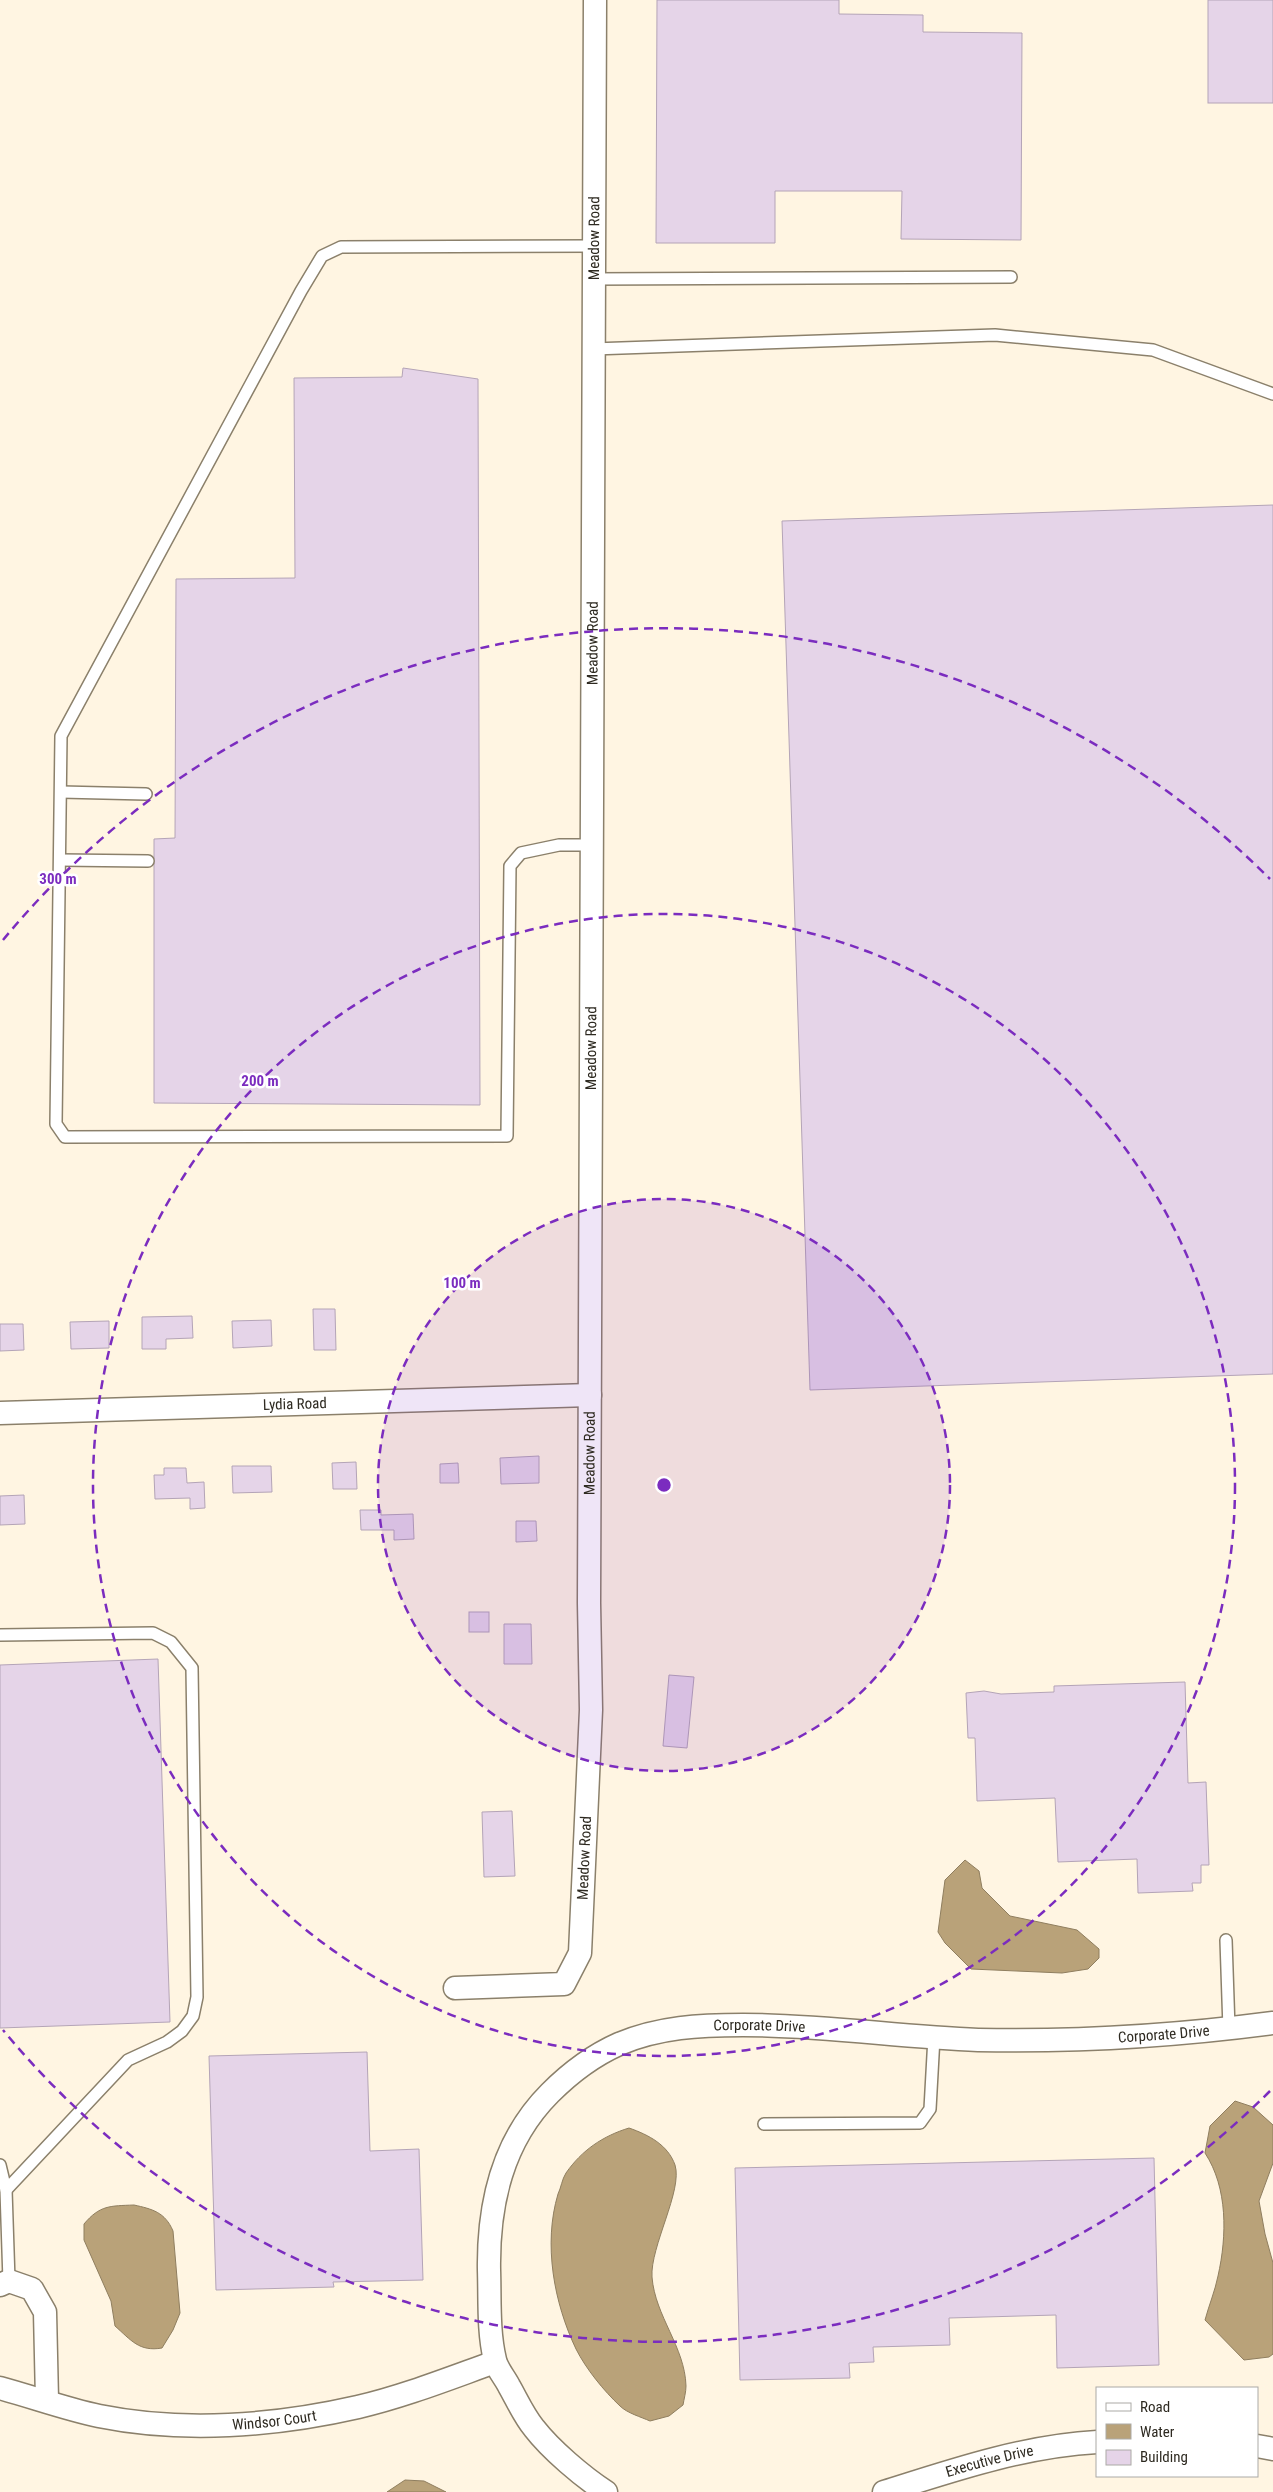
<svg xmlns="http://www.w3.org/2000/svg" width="1273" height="2492" font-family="'Roboto Condensed',sans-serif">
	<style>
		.water { fill: #b9a279; stroke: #8f7e5f }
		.building { fill: #e5d4e8; stroke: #b4a4b7 }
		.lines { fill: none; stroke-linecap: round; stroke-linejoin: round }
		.service-casing { stroke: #8b806b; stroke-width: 14 }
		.minor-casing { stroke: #8b806b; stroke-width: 25 }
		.service { stroke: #fff; stroke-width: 11 }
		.minor { stroke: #fff; stroke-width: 22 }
		.ring { fill: none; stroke: #7b2cbf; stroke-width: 2.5; stroke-dasharray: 9 6 }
		.labels { text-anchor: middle; stroke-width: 5; stroke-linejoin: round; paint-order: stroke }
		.street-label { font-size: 15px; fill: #2e2a21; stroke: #fff }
		.centre { fill: #7b2cbf; stroke: #fff; stroke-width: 2.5 }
		.ring-label { font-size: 15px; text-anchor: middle; font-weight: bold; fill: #7b2cbf; stroke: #fff; stroke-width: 5; stroke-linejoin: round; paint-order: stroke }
	</style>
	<rect width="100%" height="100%" fill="#fff5e2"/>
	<g class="water">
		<path d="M 965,1860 L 979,1871 L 982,1888 L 1010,1916 L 1077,1930 L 1099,1949 L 1099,1958 L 1088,1969 L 1062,1973 L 971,1969 L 945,1943 L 938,1932 L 945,1880 Z"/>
		<path d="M 1235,2101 L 1253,2107 L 1273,2125 L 1273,2163 L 1259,2201 L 1265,2234 L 1273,2263 L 1273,2354 L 1269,2357 L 1244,2360 L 1205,2320 C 1209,2305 1215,2291 1218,2276 C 1227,2236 1228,2188 1205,2153 L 1210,2126 Z"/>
		<path d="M 629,2128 C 649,2135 668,2145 675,2165 C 683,2190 650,2247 652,2277 C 655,2316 685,2347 686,2386 C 686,2392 684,2399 683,2405 L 669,2416 L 650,2421 C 641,2417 627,2413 620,2406 C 604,2391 586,2369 576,2349 C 554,2303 543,2244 558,2194 C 561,2188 562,2179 566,2173 C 582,2150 603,2136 629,2128 Z"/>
		<path d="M 134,2205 C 152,2209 165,2212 173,2231 L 180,2313 L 173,2330 L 162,2348 C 139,2352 131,2340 115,2326 L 111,2301 L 84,2240 L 84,2224 C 100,2205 110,2206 134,2205 Z"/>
		<path d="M 405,2480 L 424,2481 L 446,2492 L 387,2492 Z"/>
	</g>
	<g class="building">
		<path d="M 657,0 L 839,0 L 839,14 L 923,15 L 923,32 L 1022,33 L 1021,240 L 901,239 L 902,191 L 775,191 L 775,243 L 656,243 Z"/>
		<rect x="1208" y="0" width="65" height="103"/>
		<path d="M 403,368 L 478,379 L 480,1105 L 154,1103 L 154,839 L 175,838 L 176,579 L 295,578 L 294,378 L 402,377 Z"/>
		<path d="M 1273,505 L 1273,1374 L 810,1390 L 782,521 Z"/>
		<path d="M 313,1309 L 335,1309 L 336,1350 L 314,1350 Z"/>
		<path d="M 192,1316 L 193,1338 L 166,1339 L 166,1349 L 142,1349 L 142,1317 Z"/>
		<path d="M 271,1320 L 272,1346 L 233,1348 L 232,1321 Z"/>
		<path d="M 109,1321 L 109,1348 L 71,1349 L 70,1322 Z"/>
		<path d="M 0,1324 L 23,1324 L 24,1350 L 0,1351 Z"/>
		<path d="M 539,1456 L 539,1483 L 501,1484 L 500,1458 Z"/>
		<path d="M 356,1462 L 357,1489 L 333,1489 L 332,1463 Z"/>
		<path d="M 458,1463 L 459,1483 L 440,1483 L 440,1464 Z"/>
		<path d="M 232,1466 L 271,1466 L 272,1492 L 233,1493 Z"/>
		<path d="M 164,1468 L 186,1468 L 187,1483 L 204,1482 L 205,1508 L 190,1509 L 190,1498 L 155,1499 L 154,1475 L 164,1475 Z"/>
		<path d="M 24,1495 L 25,1524 L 0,1525 L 0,1496 Z"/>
		<path d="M 360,1510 L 381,1510 L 381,1515 L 413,1514 L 414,1539 L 394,1540 L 394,1530 L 361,1530 Z"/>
		<path d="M 516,1521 L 536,1521 L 537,1541 L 516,1542 Z"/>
		<rect x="469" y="1612" width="20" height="20"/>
		<path d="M 504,1624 L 531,1624 L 532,1664 L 504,1664 Z"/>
		<path d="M 158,1659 L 170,2022 L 0,2028 L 0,1665 Z"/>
		<path d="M 669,1675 L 694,1677 L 687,1748 L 663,1746 Z"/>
		<path d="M 1185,1682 L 1188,1783 L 1206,1782 L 1209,1865 L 1201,1865 L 1201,1883 L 1192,1883 L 1193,1891 L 1138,1893 L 1137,1859 L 1058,1862 L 1055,1798 L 977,1801 L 975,1738 L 968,1738 L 966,1693 L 984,1691 L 1001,1694 L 1054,1692 L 1054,1686 Z"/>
		<path d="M 512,1811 L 515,1876 L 484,1877 L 482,1812 Z"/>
		<path d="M 367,2052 L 370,2151 L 419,2149 L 423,2280 L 333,2282 L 334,2287 L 216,2290 L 209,2056 Z"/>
		<path d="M 1154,2158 L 1159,2365 L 1057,2368 L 1056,2315 L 949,2318 L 950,2345 L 873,2347 L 874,2362 L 849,2363 L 850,2378 L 740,2380 L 735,2168 Z"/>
	</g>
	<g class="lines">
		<g class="service-casing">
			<g id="service">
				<path d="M 593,279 L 1011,277"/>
				<path d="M 593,349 L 995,335 L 1153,350 L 1273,394"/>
				<path d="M 61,792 L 146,794"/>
				<path d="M 591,845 L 559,845 L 521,853 L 510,866 L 507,1136 L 65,1137 L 56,1124 L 61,736 L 301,291 L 322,256 L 341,247 L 593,246"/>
				<path d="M 60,860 L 148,861"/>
				<path d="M 0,1635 L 153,1633 L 171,1642 L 192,1668 L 197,1997 L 193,2016 L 182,2031 L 167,2042 L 128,2060 L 6,2190"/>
				<path d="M 1226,1940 L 1229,2029"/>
				<path d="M 764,2124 L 920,2123 L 930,2109 L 934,2037"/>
				<path d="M 0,2165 L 6,2190 L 9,2281"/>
			</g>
		</g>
		<g class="minor-casing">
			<g id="minor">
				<path id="s1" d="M 0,1413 L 590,1395"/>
				<path id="s2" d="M 455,1988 L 564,1984 L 580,1953 L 591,1710 L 589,1603 L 595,0"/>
				<path d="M 0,2285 L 9,2281 L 32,2289 L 45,2312 L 47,2400"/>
				<path id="s3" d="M 0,2388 C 33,2397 66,2409 99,2416 C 183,2433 275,2426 358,2407 C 405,2396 450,2378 495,2362"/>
				<path d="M 1257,2446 L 1273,2449"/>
				<path id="s4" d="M 606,2492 C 583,2477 551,2450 534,2428 C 524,2416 517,2400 509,2386 C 505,2378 497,2369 495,2360 C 488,2331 490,2299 489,2270 C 488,2204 502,2141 550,2093 C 570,2073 592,2056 619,2044 C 659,2027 700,2025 743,2025 C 822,2025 899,2037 978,2040 C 1077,2042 1174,2036 1273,2023"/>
				<path id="s5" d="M 884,2492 C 953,2470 1024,2446 1097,2442"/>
			</g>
		</g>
		<use href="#service" class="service"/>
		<use href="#minor" class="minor"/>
	</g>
	<circle cx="664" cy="1485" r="286" fill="#7b2cbf" fill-opacity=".12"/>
	<g class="ring">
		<circle cx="664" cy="1485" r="286"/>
		<circle cx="664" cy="1485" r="571"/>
		<path d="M1270 2091A857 857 0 0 1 3 2030M3 940A857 857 0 0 1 1270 879"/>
	</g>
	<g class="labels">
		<g class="street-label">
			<text dy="5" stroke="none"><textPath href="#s2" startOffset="1859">Meadow Road</textPath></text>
			<text dy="5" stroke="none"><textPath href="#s2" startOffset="1454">Meadow Road</textPath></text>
			<text dy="5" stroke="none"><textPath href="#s2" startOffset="1049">Meadow Road</textPath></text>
			<text dy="5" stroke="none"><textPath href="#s1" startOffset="295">Lydia Road</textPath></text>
			<text dy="5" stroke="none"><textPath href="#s2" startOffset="644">Meadow Road</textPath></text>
			<text dy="5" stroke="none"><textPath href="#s2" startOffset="239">Meadow Road</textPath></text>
			<text dy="5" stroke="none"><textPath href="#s4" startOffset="686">Corporate Drive</textPath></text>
			<text dy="5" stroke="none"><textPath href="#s4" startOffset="1091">Corporate Drive</textPath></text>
			<text dy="5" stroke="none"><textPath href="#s3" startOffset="279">Windsor Court</textPath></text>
			<text dy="5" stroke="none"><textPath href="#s5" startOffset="110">Executive Drive</textPath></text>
		</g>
	</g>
	<circle cx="664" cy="1485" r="8" class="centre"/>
	<g class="ring-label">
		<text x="58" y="884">300 m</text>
		<text x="260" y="1086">200 m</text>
		<text x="462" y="1288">100 m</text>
	</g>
	<rect x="1096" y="2387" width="162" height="90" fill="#ffffff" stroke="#abaaa6"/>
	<rect x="1106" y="2403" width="25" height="8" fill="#ffffff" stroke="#abaaa6"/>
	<text x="1140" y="2412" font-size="15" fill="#2e2a21">Road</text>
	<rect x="1106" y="2424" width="25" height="15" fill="#b9a279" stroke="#abaaa6"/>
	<text x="1140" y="2437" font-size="15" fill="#2e2a21">Water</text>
	<rect x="1106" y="2450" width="25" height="15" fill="#e5d4e8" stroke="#abaaa6"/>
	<text x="1140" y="2462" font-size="15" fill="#2e2a21">Building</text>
</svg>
